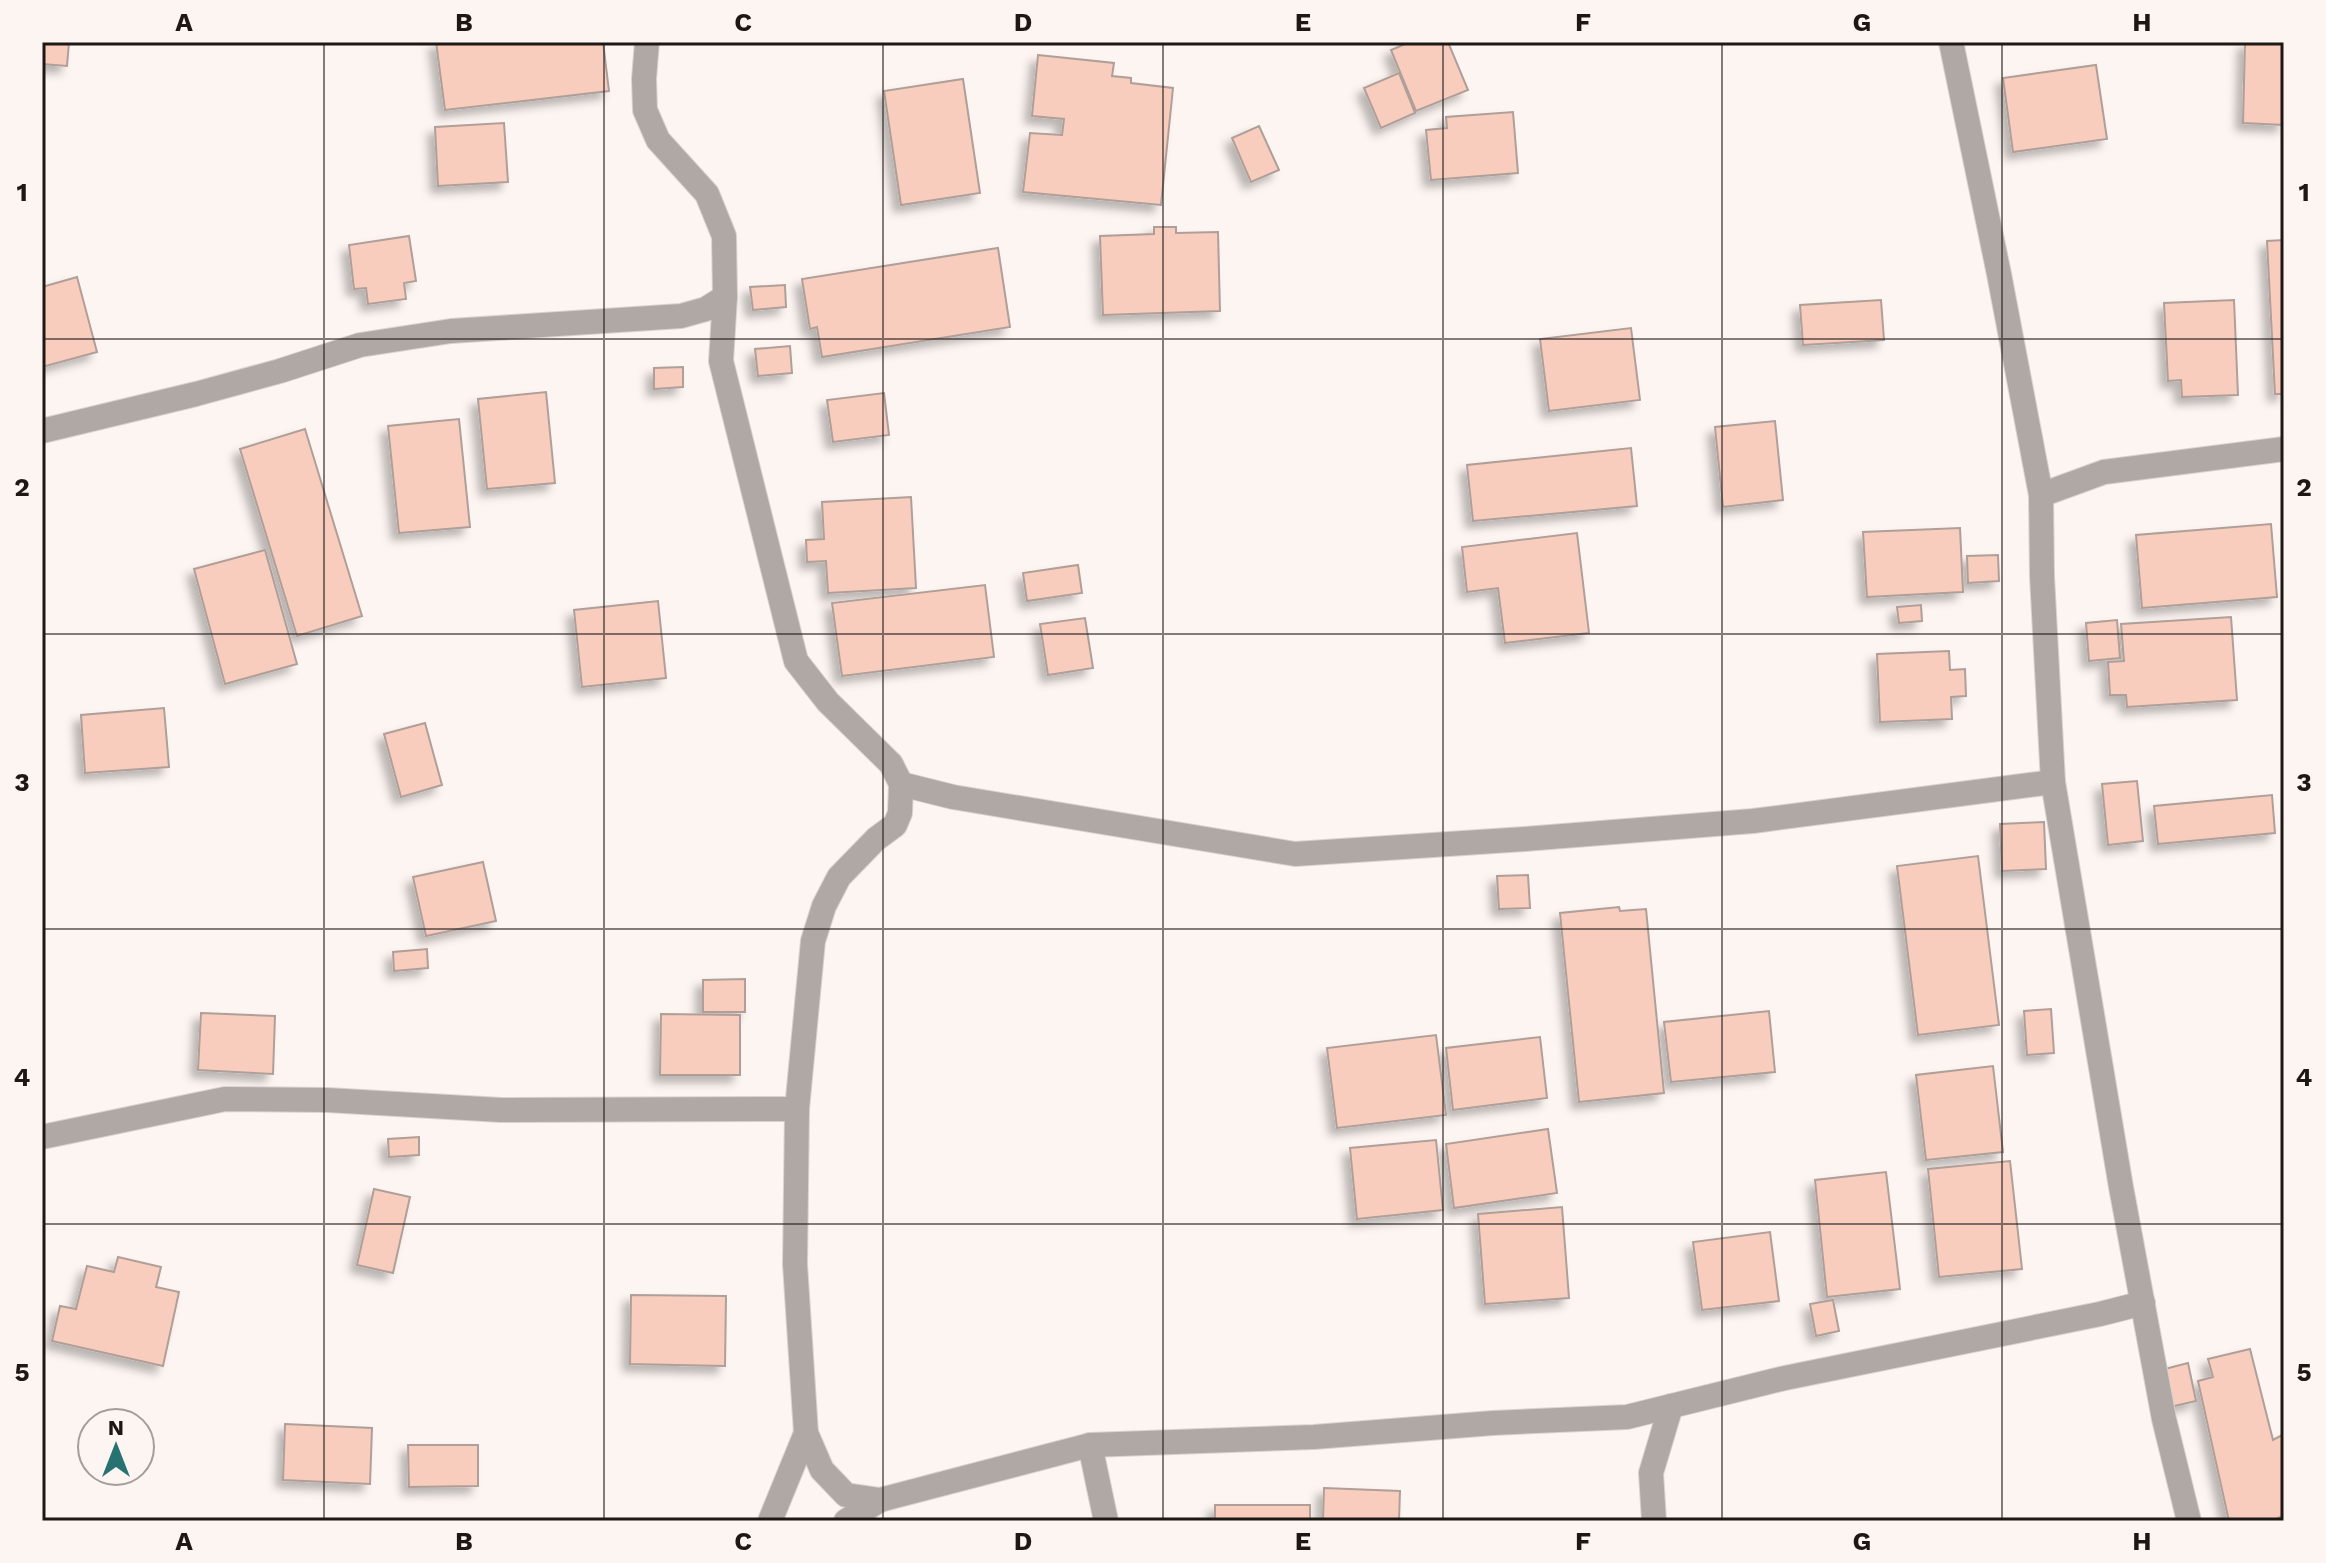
<svg xmlns="http://www.w3.org/2000/svg" width="2326" height="1563" font-family="'Work Sans',sans-serif">
	<style>
		.building { fill: #f8cdbe; stroke: #b09f98; stroke-width: 2; filter: url(#shadow) }
		.lines { fill: none; stroke-linecap: round; stroke-linejoin: round }
		.minor-casing { stroke: #d9d2cf; stroke-width: 26 }
		.minor { stroke: #afa8a4; stroke-width: 24 }
		.grid { fill: none; stroke: #1e1815; stroke-width: 2; stroke-opacity: 0.55 }
		.neatline { fill: none; stroke: #1e1815; stroke-width: 3 }
		.grid-label { font-size: 26px; text-anchor: middle; font-weight: bold; fill: #1e1815 }
	</style>
	<defs>
		<filter id="shadow"><feDropShadow dx="-7" dy="7" stdDeviation="4" flood-color="#0004"/></filter>
	</defs>
	<rect width="100%" height="100%" fill="#fdf5f2"/>
	<g class="building">
		<path d="M 42,42 L 69,42 L 67,66 L 42,64 Z"/>
		<path d="M 436,42 L 603,42 L 609,91 L 445,110 Z"/>
		<path d="M 1410,42 L 1448,42 L 1468,90 L 1416,111 L 1391,50 Z"/>
		<path d="M 2245,42 L 2284,42 L 2284,125 L 2243,123 Z"/>
		<path d="M 1038,55 L 1114,63 L 1112,76 L 1131,78 L 1131,83 L 1173,88 L 1161,205 L 1023,192 L 1030,133 L 1062,135 L 1064,119 L 1032,116 Z"/>
		<path d="M 2096,65 L 2107,139 L 2013,152 L 2003,78 Z"/>
		<path d="M 1399,73 L 1415,113 L 1381,128 L 1364,88 Z"/>
		<path d="M 963,79 L 980,193 L 901,205 L 884,91 Z"/>
		<path d="M 1513,112 L 1518,173 L 1431,180 L 1426,130 L 1447,128 L 1446,117 Z"/>
		<path d="M 504,123 L 508,182 L 438,186 L 435,127 Z"/>
		<path d="M 1259,126 L 1279,170 L 1251,182 L 1232,138 Z"/>
		<path d="M 1154,227 L 1176,227 L 1176,233 L 1218,232 L 1220,311 L 1103,315 L 1100,236 L 1154,234 Z"/>
		<path d="M 409,236 L 416,281 L 404,283 L 406,299 L 368,304 L 366,288 L 354,289 L 349,245 Z"/>
		<path d="M 2284,240 L 2284,394 L 2275,394 L 2267,241 Z"/>
		<path d="M 998,248 L 1010,327 L 822,357 L 817,327 L 810,329 L 802,279 Z"/>
		<path d="M 77,277 L 97,352 L 42,367 L 42,287 Z"/>
		<path d="M 785,285 L 786,307 L 753,310 L 750,287 Z"/>
		<path d="M 1881,300 L 1884,340 L 1803,345 L 1800,305 Z"/>
		<path d="M 2234,300 L 2238,395 L 2182,397 L 2181,380 L 2168,381 L 2164,303 Z"/>
		<path d="M 1631,328 L 1640,400 L 1549,411 L 1540,339 Z"/>
		<path d="M 790,346 L 792,373 L 758,376 L 755,349 Z"/>
		<path d="M 683,367 L 683,387 L 654,389 L 654,368 Z"/>
		<path d="M 546,392 L 555,483 L 487,489 L 478,399 Z"/>
		<path d="M 884,393 L 889,435 L 833,442 L 827,400 Z"/>
		<path d="M 459,419 L 470,527 L 399,533 L 388,426 Z"/>
		<path d="M 1775,421 L 1783,500 L 1723,507 L 1715,427 Z"/>
		<path d="M 305,429 L 362,616 L 297,636 L 240,449 Z"/>
		<path d="M 1631,448 L 1637,506 L 1473,521 L 1467,465 Z"/>
		<path d="M 911,497 L 916,588 L 828,593 L 826,561 L 807,562 L 806,540 L 824,539 L 822,502 Z"/>
		<path d="M 2271,524 L 2277,597 L 2142,608 L 2136,535 Z"/>
		<path d="M 1960,528 L 1963,592 L 1867,597 L 1863,532 Z"/>
		<path d="M 1577,533 L 1589,633 L 1505,643 L 1498,588 L 1467,592 L 1462,547 Z"/>
		<path d="M 265,550 L 297,664 L 225,684 L 194,569 Z"/>
		<path d="M 1998,555 L 1999,581 L 1968,583 L 1967,556 Z"/>
		<path d="M 1078,565 L 1082,593 L 1027,601 L 1023,573 Z"/>
		<path d="M 985,585 L 994,657 L 842,676 L 832,603 Z"/>
		<path d="M 658,601 L 666,678 L 582,687 L 574,610 Z"/>
		<path d="M 1921,605 L 1922,621 L 1899,623 L 1897,607 Z"/>
		<path d="M 2231,617 L 2237,700 L 2127,707 L 2126,695 L 2110,695 L 2108,662 L 2124,661 L 2121,624 Z"/>
		<path d="M 1085,618 L 1093,668 L 1048,675 L 1040,624 Z"/>
		<path d="M 2117,620 L 2120,658 L 2089,661 L 2086,623 Z"/>
		<path d="M 1949,651 L 1950,670 L 1965,669 L 1966,696 L 1951,697 L 1952,719 L 1880,722 L 1877,654 Z"/>
		<path d="M 164,708 L 169,767 L 85,773 L 81,715 Z"/>
		<path d="M 425,723 L 442,785 L 401,797 L 384,734 Z"/>
		<path d="M 2137,781 L 2143,841 L 2108,845 L 2102,784 Z"/>
		<path d="M 2272,795 L 2275,833 L 2158,844 L 2154,806 Z"/>
		<path d="M 2044,822 L 2046,869 L 2002,871 L 2000,824 Z"/>
		<path d="M 1978,856 L 1999,1025 L 1918,1035 L 1897,866 Z"/>
		<path d="M 483,862 L 496,921 L 426,936 L 413,877 Z"/>
		<path d="M 1528,875 L 1530,908 L 1499,909 L 1497,876 Z"/>
		<path d="M 1619,907 L 1620,911 L 1646,909 L 1664,1093 L 1579,1102 L 1560,913 Z"/>
		<path d="M 427,949 L 428,968 L 394,971 L 393,952 Z"/>
		<path d="M 745,979 L 745,1012 L 703,1012 L 703,980 Z"/>
		<path d="M 2051,1009 L 2054,1053 L 2027,1055 L 2024,1011 Z"/>
		<path d="M 1769,1011 L 1775,1072 L 1671,1082 L 1664,1022 Z"/>
		<path d="M 201,1013 L 275,1016 L 273,1074 L 198,1070 Z"/>
		<path d="M 661,1014 L 740,1015 L 740,1075 L 660,1075 Z"/>
		<path d="M 1436,1035 L 1446,1115 L 1337,1128 L 1327,1048 Z"/>
		<path d="M 1540,1037 L 1547,1098 L 1453,1110 L 1446,1048 Z"/>
		<path d="M 1993,1066 L 2003,1152 L 1926,1160 L 1916,1075 Z"/>
		<path d="M 1548,1129 L 1557,1193 L 1454,1208 L 1446,1144 Z"/>
		<path d="M 419,1137 L 419,1155 L 389,1157 L 388,1139 Z"/>
		<path d="M 1436,1140 L 1443,1210 L 1357,1219 L 1350,1148 Z"/>
		<path d="M 2010,1161 L 2022,1269 L 1939,1277 L 1928,1169 Z"/>
		<path d="M 1886,1172 L 1900,1289 L 1827,1297 L 1815,1180 Z"/>
		<path d="M 374,1189 L 410,1197 L 393,1273 L 357,1265 Z"/>
		<path d="M 1562,1207 L 1569,1298 L 1485,1304 L 1478,1214 Z"/>
		<path d="M 1770,1232 L 1779,1301 L 1702,1310 L 1693,1242 Z"/>
		<path d="M 118,1257 L 161,1267 L 156,1287 L 179,1292 L 163,1366 L 52,1341 L 60,1306 L 76,1309 L 87,1266 L 114,1272 Z"/>
		<path d="M 631,1295 L 726,1296 L 725,1366 L 630,1364 Z"/>
		<path d="M 1833,1300 L 1839,1331 L 1816,1336 L 1810,1304 Z"/>
		<path d="M 2250,1349 L 2273,1440 L 2284,1434 L 2284,1515 L 2273,1521 L 2229,1521 L 2198,1381 L 2213,1377 L 2208,1359 Z"/>
		<path d="M 2188,1363 L 2196,1401 L 2170,1407 L 2161,1370 Z"/>
		<path d="M 285,1424 L 372,1428 L 370,1484 L 283,1480 Z"/>
		<path d="M 408,1445 L 478,1445 L 478,1486 L 409,1487 Z"/>
		<path d="M 1324,1488 L 1400,1491 L 1399,1521 L 1323,1521 Z"/>
		<path d="M 1215,1505 L 1310,1505 L 1310,1521 L 1194,1521 L 1215,1520 Z"/>
	</g>
	<g class="lines">
		<g class="minor-casing">
			<g id="minor">
				<path d="M 647,42 L 644,79 L 645,110 L 658,140 L 707,194 L 724,236 L 725,297 L 721,361 L 796,661 L 828,702 L 891,764 L 901,784 L 900,813 L 895,825 L 876,839 L 839,877 L 824,906 L 813,941 L 797,1109 L 795,1264 L 806,1433 L 822,1470 L 846,1495 L 880,1500"/>
				<path d="M 1951,42 L 1999,274 L 2041,495 L 2042,576 L 2053,782 L 2121,1187 L 2164,1419 L 2189,1521"/>
				<path d="M 42,431 L 196,394 L 280,371 L 360,345 L 451,331 L 681,316 L 706,309 L 725,297"/>
				<path d="M 2041,495 L 2104,472 L 2284,449"/>
				<path d="M 901,784 L 953,797 L 1295,854 L 1525,839 L 1753,821 L 2053,782"/>
				<path d="M 42,1137 L 225,1099 L 327,1100 L 501,1110 L 797,1109"/>
				<path d="M 1090,1445 L 1106,1521"/>
				<path d="M 770,1521 L 806,1433"/>
				<path d="M 846,1521 L 880,1500 L 1090,1445 L 1314,1437 L 1493,1423 L 1627,1417 L 1785,1378 L 2100,1314 L 2143,1303"/>
				<path d="M 1654,1521 L 1651,1473 L 1671,1406"/>
			</g>
		</g>
		<use href="#minor" class="minor"/>
	</g>
	<path class="grid" d="M 324,42 L 324,1521M 604,42 L 604,1521M 883,42 L 883,1521M 1163,42 L 1163,1521M 1443,42 L 1443,1521M 1722,42 L 1722,1521M 2002,42 L 2002,1521M 42,339 L 2284,339M 42,634 L 2284,634M 42,929 L 2284,929M 42,1224 L 2284,1224"/>
	<rect width="2326" height="1563" fill="none" stroke="#fdf5f2" stroke-width="88"/>
	<g transform="translate(116 1447)"><circle r="38" fill="#fdf5f2" stroke="#a49d9a" stroke-width="2"/>
	<path d="M0-6L14 30L0 20L-14 30Z" fill="#287372"/>
	<text y="-12" font-size="22" font-weight="bold" text-anchor="middle" fill="#1e1815">N</text>
	</g>
	<rect x="44" y="44" width="2238" height="1475" class="neatline"/>
	<g class="grid-label">
		<text x="184" y="31">A</text>
		<text x="464" y="31">B</text>
		<text x="743" y="31">C</text>
		<text x="1023" y="31">D</text>
		<text x="1303" y="31">E</text>
		<text x="1583" y="31">F</text>
		<text x="1862" y="31">G</text>
		<text x="2142" y="31">H</text>
		<text x="22" y="201">1</text>
		<text x="2304" y="201">1</text>
		<text x="22" y="496">2</text>
		<text x="2304" y="496">2</text>
		<text x="22" y="791">3</text>
		<text x="2304" y="791">3</text>
		<text x="22" y="1086">4</text>
		<text x="2304" y="1086">4</text>
		<text x="22" y="1381">5</text>
		<text x="2304" y="1381">5</text>
		<text x="184" y="1550">A</text>
		<text x="464" y="1550">B</text>
		<text x="743" y="1550">C</text>
		<text x="1023" y="1550">D</text>
		<text x="1303" y="1550">E</text>
		<text x="1583" y="1550">F</text>
		<text x="1862" y="1550">G</text>
		<text x="2142" y="1550">H</text>
	</g>
</svg>
